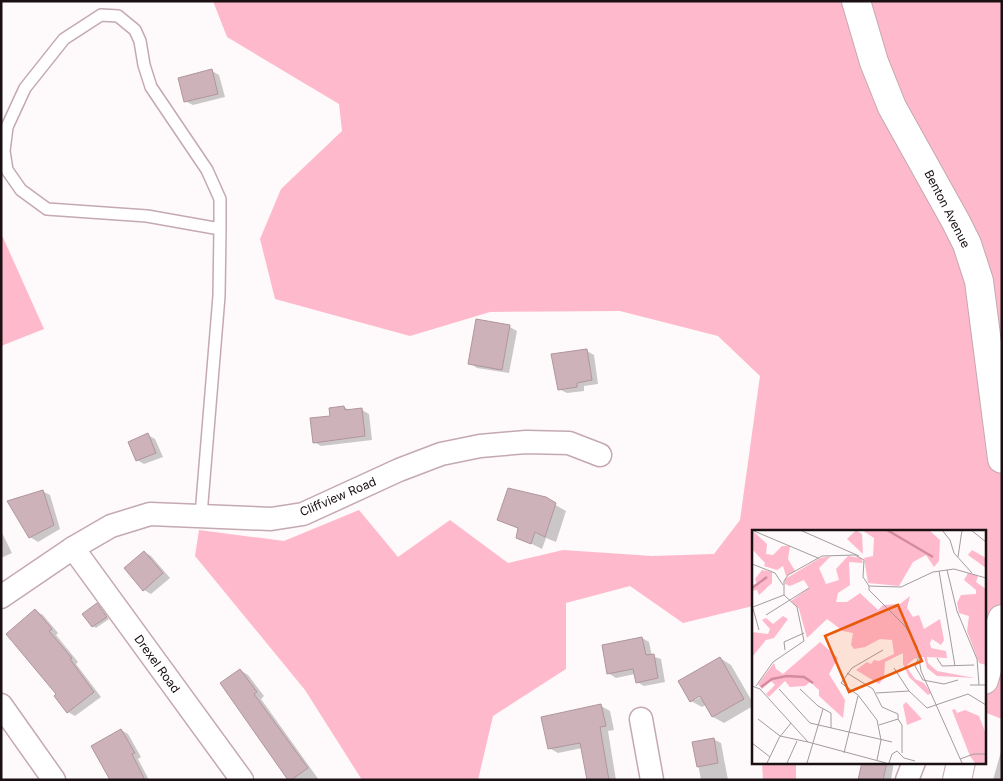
<svg xmlns="http://www.w3.org/2000/svg" width="1003" height="781" font-family="Inter,sans-serif">
	<style>
		.green { fill: #ffb9cc }
		.shadow { fill: #0003; fill-rule: evenodd }
		.building { fill: #ceb2b9; stroke: #b0969c }
		.lines { fill: none; stroke-linecap: round; stroke-linejoin: round }
		.lane-casing { stroke: #c4a9b0; stroke-width: 14 }
		.street-casing { stroke: #c4a9b0; stroke-width: 25 }
		.primary-casing { stroke: #c4a9b0; stroke-width: 30 }
		.lane { stroke: #fff; stroke-width: 11 }
		.street { stroke: #fff; stroke-width: 22 }
		.primary { stroke: #fff; stroke-width: 28 }
		.labels { text-anchor: middle; stroke-width: 4.5; stroke-linejoin: round; paint-order: stroke }
		.street-label { font-size: 12px; fill: #1a1013; stroke: #fff }
		.inset-river { fill: none; stroke: #d48aa0; stroke-width: 2.5 }
		.inset-road { fill: none; stroke: #a39c9e; stroke-width: 1 }
		.view { fill: #e8590c; fill-opacity: 0.15; stroke: #e8590c; stroke-width: 2.5 }
		.inset-edge { fill: none; stroke: #1a1013; stroke-width: 2.5 }
	</style>
	<rect width="100%" height="100%" fill="#fef9fa"/>
	<g class="green">
		<path d="M 213,1 L 1002,1 L 1002,719 L 984,712 L 984,531 L 753,531 L 753,606 L 683,623 L 630,586 L 566,603 L 566,669 L 493,716 L 478,780 L 362,780 L 305,690 L 195,556 L 199,530 L 284,541 L 359,510 L 398,557 L 450,520 L 508,563 L 563,550 L 652,556 L 714,554 L 740,520 L 760,376 L 718,336 L 620,311 L 490,312 L 410,336 L 275,299 L 260,239 L 281,189 L 342,131 L 339,104 L 227,37 Z"/>
		<path d="M 1,233 L 44,329 L 1,346 Z"/>
		<path d="M 762,762 L 796,762 L 796,780 L 763,780 Z"/>
	</g>
	<g class="shadow">
		<path d="M 212,71 L 219,75 L 225,97 L 193,105 L 185,101 Z"/>
		<path d="M 510,327 L 517,331 L 509,373 L 477,368 L 470,363 Z"/>
		<path d="M 587,351 L 594,355 L 598,384 L 584,386 L 584,391 L 567,393 L 559,389 Z"/>
		<path d="M 344,407 L 351,411 L 362,410 L 369,414 L 372,440 L 321,446 L 314,442 L 331,417 Z"/>
		<path d="M 148,435 L 155,439 L 163,457 L 144,464 L 137,460 Z"/>
		<path d="M 42,491 L 50,495 L 60,529 L 38,542 L 30,537 L 9,502 Z"/>
		<path d="M 545,499 L 566,511 L 556,542 L 546,538 L 542,549 L 518,537 L 519,529 L 499,520 Z"/>
		<path d="M 1,531 L 12,553 L 1,558 Z"/>
		<path d="M 144,552 L 151,556 L 170,578 L 151,594 L 144,590 Z"/>
		<path d="M 97,605 L 109,619 L 96,628 L 93,626 Z"/>
		<path d="M 36,611 L 43,615 L 58,633 L 56,635 L 78,662 L 76,664 L 101,697 L 75,716 L 68,712 Z"/>
		<path d="M 642,638 L 649,642 L 652,656 L 661,659 L 665,682 L 644,686 L 637,682 L 635,674 L 616,678 L 608,673 Z"/>
		<path d="M 720,658 L 731,665 L 753,703 L 753,706 L 724,723 L 713,717 L 706,705 L 702,707 L 691,701 ZM 706,694 L 695,700 L 695,697 Z"/>
		<path d="M 240,670 L 248,675 L 264,696 L 261,699 L 319,780 L 290,780 Z"/>
		<path d="M 601,706 L 610,711 L 614,730 L 608,731 L 616,780 L 588,780 L 582,748 L 558,753 L 549,748 Z"/>
		<path d="M 121,730 L 128,734 L 141,757 L 138,759 L 149,780 L 110,780 Z"/>
		<path d="M 713,739 L 721,743 L 728,780 L 701,780 L 694,743 Z"/>
		<path d="M 1002,748 L 1002,780 L 993,780 Z"/>
		<path d="M 864,762 L 894,762 L 891,780 L 860,780 Z"/>
	</g>
	<g class="building">
		<path d="M 212,69 L 218,94 L 184,102 L 178,78 Z"/>
		<path d="M 476,319 L 510,325 L 502,370 L 468,364 Z"/>
		<path d="M 587,349 L 592,380 L 577,383 L 577,387 L 558,390 L 551,354 Z"/>
		<path d="M 344,406 L 345,410 L 362,408 L 365,436 L 313,443 L 310,418 L 330,416 L 329,408 Z"/>
		<path d="M 148,433 L 156,453 L 136,461 L 128,442 Z"/>
		<path d="M 508,488 L 546,497 L 556,503 L 545,537 L 535,532 L 531,544 L 516,538 L 518,528 L 497,520 Z"/>
		<path d="M 43,490 L 54,525 L 29,538 L 7,501 Z"/>
		<path d="M 144,551 L 163,573 L 143,591 L 124,568 Z"/>
		<path d="M 97,603 L 107,617 L 92,627 L 82,614 Z"/>
		<path d="M 35,609 L 52,629 L 49,631 L 72,658 L 70,659 L 94,692 L 67,713 L 54,696 L 56,694 L 6,634 Z"/>
		<path d="M 642,637 L 646,655 L 654,654 L 658,678 L 636,683 L 633,669 L 607,674 L 602,645 Z"/>
		<path d="M 720,657 L 744,699 L 712,717 L 700,696 L 690,702 L 678,681 Z"/>
		<path d="M 240,669 L 257,692 L 254,694 L 308,768 L 291,780 L 288,780 L 220,683 Z"/>
		<path d="M 601,704 L 606,726 L 600,727 L 609,780 L 587,780 L 580,743 L 548,749 L 541,717 Z"/>
		<path d="M 121,729 L 135,753 L 132,754 L 145,780 L 110,780 L 91,746 Z"/>
		<path d="M 714,738 L 718,763 L 697,767 L 692,742 Z"/>
		<path d="M 862,762 L 887,762 L 883,780 L 858,780 Z"/>
	</g>
	<g class="lines">
		<g class="lane-casing">
			<path id="lane" d="M 201,515 L 219,296 L 220,229 L 220,199 L 207,170 L 151,87 L 144,65 L 140,41 L 135,30 L 118,16 L 101,15 L 64,39 L 25,88 L 7,127 L 4,151 L 7,170 L 21,190 L 47,209 L 147,216 L 220,229"/>
		</g>
		<g class="street-casing">
			<g id="street">
				<path d="M 73,548 L 242,780"/>
				<path d="M 1,597 L 73,548 L 111,526 L 150,514 L 271,519 L 303,514 L 399,470 L 441,454 L 480,446 L 526,442 L 569,443 L 600,455"/>
				<path d="M 1,705 L 54,780"/>
				<path d="M 641,719 L 652,780"/>
				<path d="M 907,780 L 914,762"/>
			</g>
		</g>
		<g class="primary-casing">
			<g id="primary">
				<path d="M 856,1 L 874,62 L 892,107 L 956,222 L 967,244 L 979,281 L 1002,459"/>
				<path d="M 984,680 L 1002,619"/>
				<path d="M 957,780 L 961,762"/>
			</g>
		</g>
		<use href="#lane" class="lane"/>
		<use href="#street" class="street"/>
		<use href="#primary" class="primary"/>
	</g>
	<g class="labels">
		<g class="street-label">
			<text transform="translate(947 209) rotate(63)" y="4">Benton Avenue</text>
			<text transform="translate(338 497) rotate(-23)" y="4">Cliffview Road</text>
			<text transform="translate(157 664) rotate(54)" y="4">Drexel Road</text>
		</g>
	</g>
	<g transform="translate(752 530)">
		<rect width="234" height="234" fill="#fef9fa"/>
		<path d="M 0,0 L 15,14 L 14,24 L 21,25 L 30,16 L 38,16 L 36,29 L 43,41 L 34,46 L 31,36 L 25,40 L 12,36 L 13,33 L 0,19 ZM 104,0 L 110,4 L 111,24 L 95,9 ZM 110,0 L 177,0 L 188,10 L 187,31 L 182,37 L 174,25 L 161,32 L 147,56 L 116,53 L 112,28 L 121,26 L 122,8 ZM 220,20 L 234,28 L 234,38 L 216,25 ZM 79,26 L 67,38 L 74,54 L 87,50 L 84,39 L 96,26 L 109,28 L 111,33 L 97,32 L 98,55 L 86,63 L 84,72 L 95,72 L 108,63 L 126,80 L 131,75 L 148,74 L 158,66 L 155,78 L 161,87 L 167,85 L 172,99 L 188,89 L 192,110 L 189,115 L 180,109 L 178,113 L 179,118 L 194,121 L 195,128 L 175,127 L 176,133 L 185,141 L 223,148 L 185,146 L 175,138 L 172,127 L 162,129 L 155,135 L 156,139 L 163,149 L 172,153 L 179,163 L 176,165 L 157,147 L 151,134 L 151,123 L 133,132 L 132,148 L 127,154 L 104,140 L 115,132 L 119,134 L 122,130 L 127,131 L 142,124 L 140,110 L 128,109 L 113,117 L 102,119 L 99,115 L 101,103 L 91,101 L 75,89 L 55,108 L 47,79 L 39,71 L 57,58 L 52,50 L 38,56 L 33,54 L 33,49 L 68,28 ZM 10,40 L 20,42 L 20,53 L 7,65 L 5,60 L 0,61 L 0,55 L 5,54 L 3,49 ZM 216,43 L 226,46 L 224,52 L 234,59 L 234,135 L 227,133 L 215,101 L 217,86 L 207,83 L 205,73 L 209,65 L 224,64 L 224,60 L 212,50 ZM 31,86 L 36,89 L 22,108 L 14,110 L 0,127 L 0,102 L 16,104 L 18,99 L 10,90 L 14,88 L 21,94 ZM 68,112 L 86,128 L 77,144 L 93,170 L 91,188 L 67,166 L 67,160 L 58,152 L 53,156 L 38,157 L 33,151 L 17,167 L 14,164 L 23,155 L 19,151 L 10,159 L 6,154 L 22,133 L 24,139 L 31,144 ZM 154,172 L 170,189 L 155,195 L 151,175 ZM 203,179 L 205,183 L 213,180 L 227,186 L 234,204 L 234,233 L 223,233 L 218,226 L 200,180 Z" fill="#ffb9cc"/>
		<path class="inset-river" d="M 135,0 L 181,27M 0,58 L 15,47M 9,157 L 20,149 L 35,146 L 52,147 L 61,153"/>
		<path class="inset-road" d="M 48,0 L 107,26M 190,0 L 198,10 L 202,23 L 220,43M 219,0 L 234,12M 2,1 L 66,28M 206,27 L 210,0M 0,34 L 23,43 L 31,55M 195,40 L 205,81 L 225,129 L 227,155M 187,41 L 203,136M 117,56 L 117,60 L 153,96 L 165,116 L 169,141 L 210,233M 117,56 L 149,57 L 181,42 L 202,39 L 234,48M 0,75 L 7,100M 1,77 L 32,65M 14,85 L 57,58M 33,120 L 32,112 L 52,103M 185,128 L 190,136 L 222,135M 166,129 L 163,136 L 171,150 L 192,154 L 206,150M 142,138 L 157,161M 95,143 L 121,159 L 130,177 L 146,184 L 146,189 L 127,195M 218,155 L 234,155M 0,156 L 8,159 L 56,212 L 134,233M 4,156 L 21,132 L 52,111 L 45,77 L 32,65 L 32,51 L 36,45 L 70,26 L 103,25 L 112,30 L 111,47 L 117,56M 27,159 L 58,193 L 140,212M 48,159 L 66,176 L 79,183 L 79,198M 124,163 L 157,161 L 175,178 L 216,164 L 234,175M 6,189 L 28,206 L 56,212M 146,189 L 150,195 L 150,223M 0,213 L 18,227M 92,223 L 106,166M 208,229 L 222,224 L 234,224M 125,230 L 129,210 L 125,190 L 106,165 L 89,153 L 100,138 L 131,120M 15,233 L 27,208 L 39,193M 35,233 L 45,211M 55,233 L 71,179M 137,233 L 140,224 L 145,221 L 152,228 L 163,231"/>
		<path class="view" d="M 146,75 L 170,131 L 97,162 L 73,106 Z"/>
		<rect width="234" height="234" class="inset-edge"/>
	</g>
	<rect width="1003" height="781" fill="none" stroke="#1a1013" stroke-width="5"/>
</svg>
